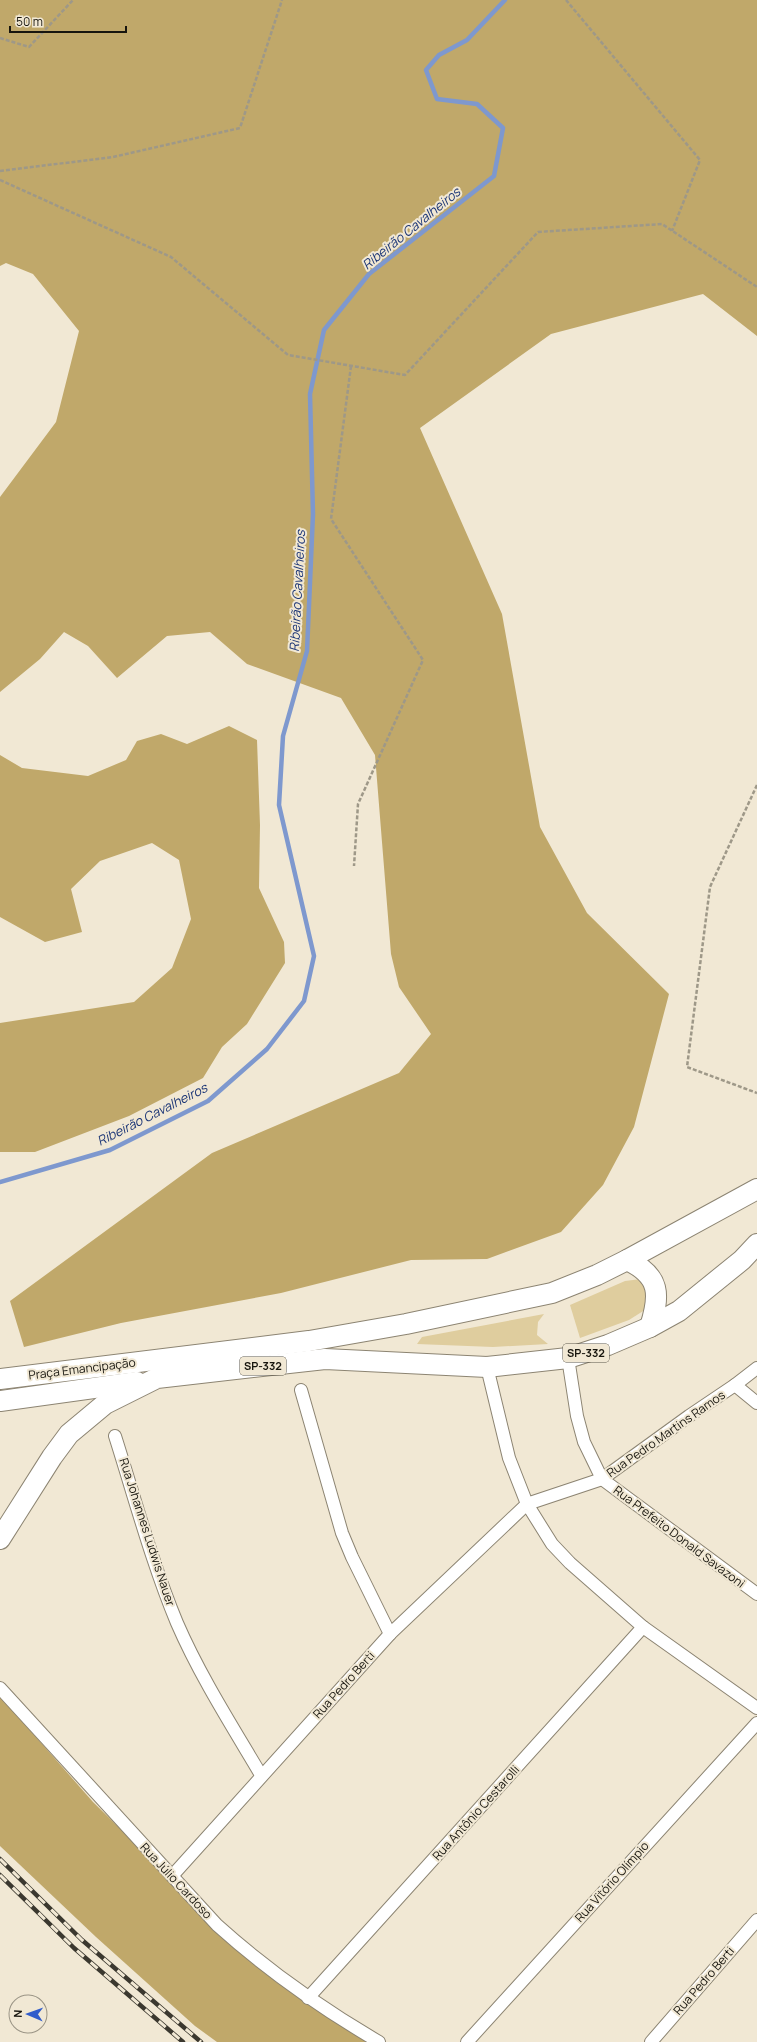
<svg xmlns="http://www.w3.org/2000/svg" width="757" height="2042" font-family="Manrope,sans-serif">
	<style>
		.green { fill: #dfcd9e }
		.forest { fill: #c0a86a }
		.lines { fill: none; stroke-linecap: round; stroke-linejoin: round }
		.stream { stroke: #7e98ce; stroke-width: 4.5 }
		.street-casing { stroke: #8c8472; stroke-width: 14 }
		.primary-casing { stroke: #8c8472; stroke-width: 22 }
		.path { stroke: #9e9888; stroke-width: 2.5; stroke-dasharray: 4 2; stroke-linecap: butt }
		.street { stroke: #fff; stroke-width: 12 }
		.primary { stroke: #fff; stroke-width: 20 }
		.rail-casing { stroke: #3b382f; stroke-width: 4.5 }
		.rail { stroke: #f1e8d4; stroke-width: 3; stroke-dasharray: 9; stroke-linecap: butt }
		.labels { text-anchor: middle; stroke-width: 4; stroke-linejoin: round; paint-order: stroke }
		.shield { fill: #f1e8d4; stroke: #585449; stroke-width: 1 }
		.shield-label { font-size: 11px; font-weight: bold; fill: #17150e }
		.street-label { font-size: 12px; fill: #17150e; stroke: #f1e8d4 }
		.water-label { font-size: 13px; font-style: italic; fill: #1a3475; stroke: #f1e8d4 }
	</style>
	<rect width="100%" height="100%" fill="#f1e8d4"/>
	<g class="green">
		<path d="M 641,1279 L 651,1294 L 651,1306 L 629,1320 L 580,1338 L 570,1305 L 625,1281 Z"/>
		<path d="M 544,1314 L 538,1322 L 537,1335 L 548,1344 L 493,1347 L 417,1344 L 422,1337 Z"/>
	</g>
	<g class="forest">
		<path d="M 0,0 L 757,0 L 757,336 L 703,294 L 551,334 L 420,428 L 502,614 L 540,827 L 587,913 L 669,994 L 634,1127 L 603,1185 L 561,1232 L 487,1259 L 411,1260 L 281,1293 L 121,1323 L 24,1347 L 10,1301 L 212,1153 L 399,1073 L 431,1034 L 399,987 L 391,954 L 375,755 L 341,698 L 247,664 L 210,632 L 167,636 L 117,678 L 88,646 L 64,632 L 40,659 L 0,692 L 0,497 L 56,422 L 79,331 L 33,274 L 6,263 L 0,266 Z"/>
		<path d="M 229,726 L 257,740 L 260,825 L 259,888 L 284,942 L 285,963 L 247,1024 L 222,1047 L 203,1078 L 129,1116 L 35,1152 L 0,1152 L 0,1023 L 134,1002 L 172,968 L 191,919 L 179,860 L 152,843 L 100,861 L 71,889 L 82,932 L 45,942 L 0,917 L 0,755 L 22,768 L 88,776 L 126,760 L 137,741 L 161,734 L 187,744 Z"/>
		<path d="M 0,1696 L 93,1802 L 276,1982 L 380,2042 L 217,2042 L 195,2026 L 96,1937 L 0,1846 Z"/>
	</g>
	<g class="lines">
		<path class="stream" d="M 0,1182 L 110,1150 L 208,1101 L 267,1049 L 304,1001 L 314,956 L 279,805 L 283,736 L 307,651 L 313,514 L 310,394 L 324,330 L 369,274 L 494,176 L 503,128 L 477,104 L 437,99 L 426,70 L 439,55 L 467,40 L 505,0"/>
		<g class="street-casing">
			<g id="street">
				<path d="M 568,1358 L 577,1416 L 584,1442 L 602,1479 L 757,1594"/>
				<path d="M 487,1367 L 509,1458 L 527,1504 L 552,1544 L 570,1563 L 643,1627 L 757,1708"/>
				<path d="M 735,1385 L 757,1403"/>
				<path d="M 301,1390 L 342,1533 L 352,1557 L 390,1634"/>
				<path d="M 115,1436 C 135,1499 152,1563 177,1623 C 200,1676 232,1726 261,1775"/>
				<path d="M 0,1688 L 217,1925 C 267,1970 321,2008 379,2042"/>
				<path d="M 172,1876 L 390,1634 L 527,1504 L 602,1479 L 689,1416 L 735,1385 L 757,1368"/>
				<path d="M 308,1998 L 643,1627"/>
				<path d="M 467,2042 L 757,1723"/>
				<path d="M 651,2042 L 757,1920"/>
			</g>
		</g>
		<g class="primary-casing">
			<g id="primary">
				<path d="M 627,1260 C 661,1276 660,1295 650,1327"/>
				<path d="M 0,1379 L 309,1341 L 406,1324 L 552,1293 L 597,1275 L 627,1260 L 757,1189"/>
				<path d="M 0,1401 L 137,1382"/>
				<path d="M 0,1539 L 52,1457 L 69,1434 L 105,1404 L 157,1378 L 325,1359 L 487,1367 L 568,1358 L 608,1345 L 650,1327 L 679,1311 L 742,1260 L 757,1244"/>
			</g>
		</g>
		<g class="path">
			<path d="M 566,0 L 700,160 L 672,231"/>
			<path d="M 0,38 L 29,47 L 73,0"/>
			<path d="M 0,171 L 113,157 L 240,128 L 282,0"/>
			<path d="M 0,180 L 171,257 L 288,355 L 405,375 L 538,232 L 662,224 L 757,287"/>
			<path d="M 351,366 L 331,519 L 423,660 L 358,804 L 354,866"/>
			<path d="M 757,785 L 710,887 L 687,1067 L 757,1093"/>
		</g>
		<use href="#street" class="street"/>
		<use href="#primary" class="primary"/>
		<g class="rail-casing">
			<g id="rail">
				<path d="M 0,1859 L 82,1940 L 201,2042"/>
				<path d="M 0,1875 L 74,1948 L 183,2042"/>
			</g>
		</g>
		<use href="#rail" class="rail"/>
	</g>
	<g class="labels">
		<g class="shield">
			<rect x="563" y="1344" width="46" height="18" rx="3"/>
			<rect x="240" y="1357" width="46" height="18" rx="3"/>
		</g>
		<g class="shield-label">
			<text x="586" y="1357">SP-332</text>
			<text x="263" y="1370">SP-332</text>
		</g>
		<g class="street-label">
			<text transform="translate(82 1369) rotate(-7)" y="4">Praça Emancipação</text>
			<text transform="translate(666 1434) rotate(-35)" y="4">Rua Pedro Martins Ramos</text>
			<text transform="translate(147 1532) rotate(72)" y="4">Rua Johannes Ludwis Nauer</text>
			<text transform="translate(679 1537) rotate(37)" y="4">Rua Prefeito Donald Savazoni</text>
			<text transform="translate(344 1685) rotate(-48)" y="4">Rua Pedro Berti</text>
			<text transform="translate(476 1813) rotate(-48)" y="4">Rua Antônio Cestarolli</text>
			<text transform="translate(176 1881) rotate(47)" y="4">Rua Júlio Cardoso</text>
			<text transform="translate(612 1882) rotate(-48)" y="4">Rua Vitório Olímpio</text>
			<text transform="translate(704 1981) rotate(-49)" y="4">Rua Pedro Berti</text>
		</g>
		<g class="water-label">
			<text transform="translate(411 228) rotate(-39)" y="5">Ribeirão Cavalheiros</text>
			<text transform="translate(297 591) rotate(-87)" y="5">Ribeirão Cavalheiros</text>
			<text transform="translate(152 1114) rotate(-27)" y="5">Ribeirão Cavalheiros</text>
		</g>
	</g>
	<g transform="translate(28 2014) rotate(272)"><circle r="19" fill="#f1e8d4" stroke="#9a9485"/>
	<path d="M0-3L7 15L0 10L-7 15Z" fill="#305ccb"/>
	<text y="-6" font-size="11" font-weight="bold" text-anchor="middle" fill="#17150e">N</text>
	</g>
	<path d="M10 26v6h116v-6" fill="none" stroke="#17150e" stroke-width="2"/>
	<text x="16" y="26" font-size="12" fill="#17150e" stroke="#f1e8d4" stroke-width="3" paint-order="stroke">50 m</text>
</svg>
